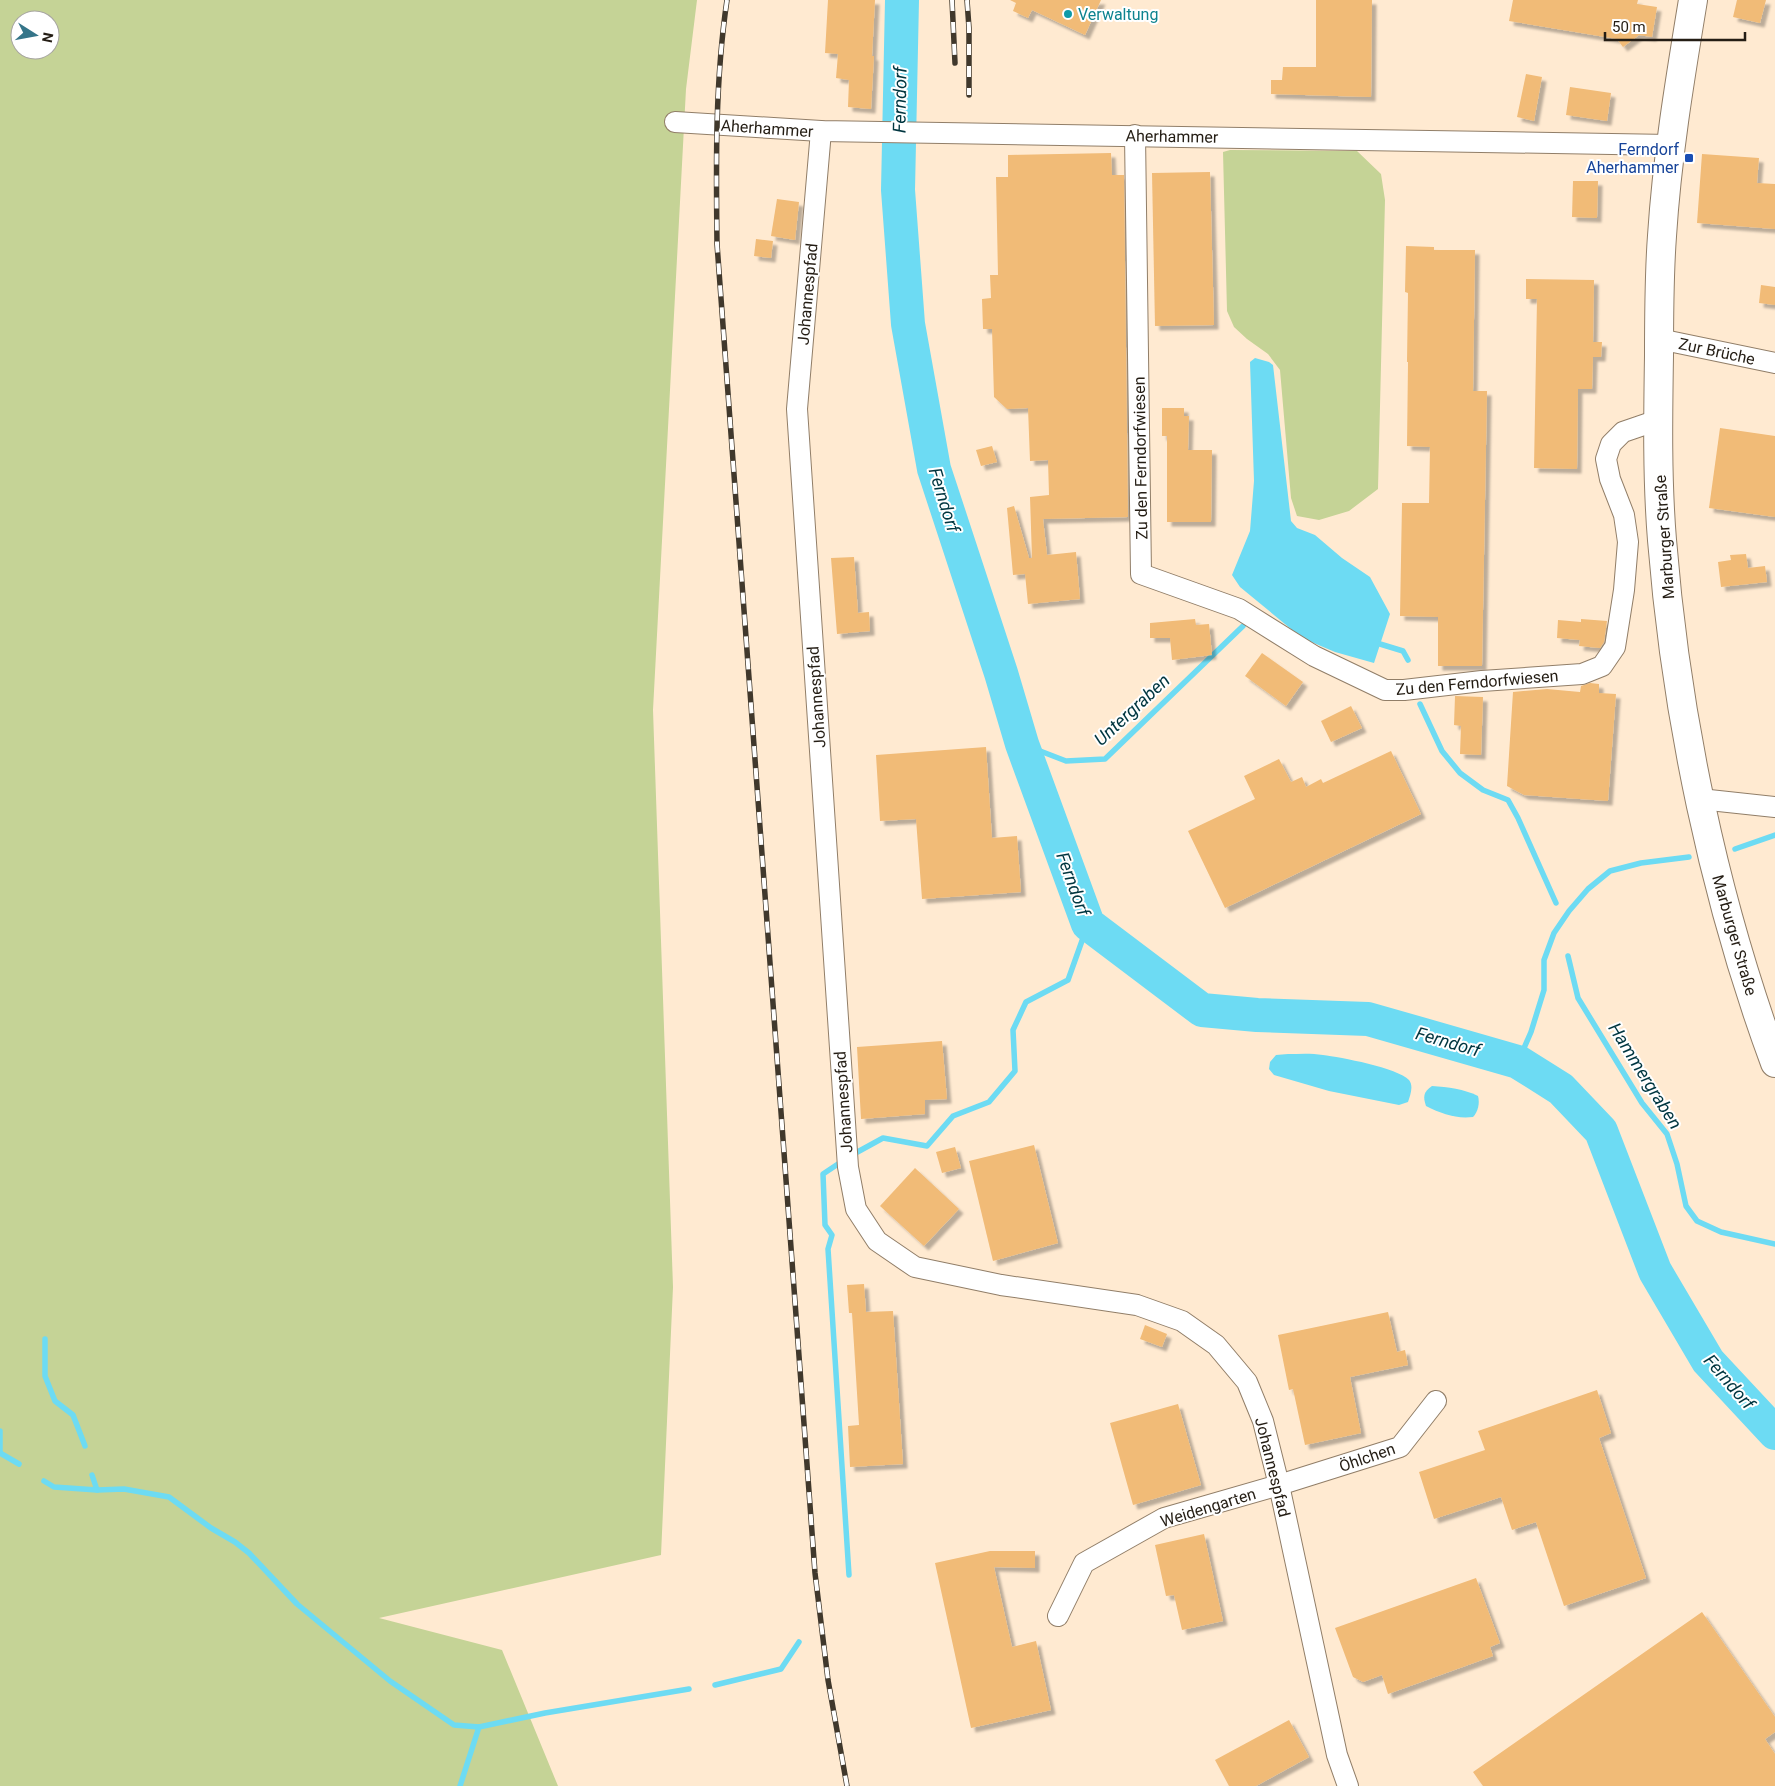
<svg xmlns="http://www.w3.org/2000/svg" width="1775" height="1786" font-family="Roboto,sans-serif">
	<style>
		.green { fill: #c5d396; fill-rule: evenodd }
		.water { fill: #6ddbf3 }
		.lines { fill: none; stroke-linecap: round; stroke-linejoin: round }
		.stream { stroke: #6ddbf3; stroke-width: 5.5 }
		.river { stroke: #6ddbf3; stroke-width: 34 }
		.building { fill: #f1bb77; filter: url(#shadow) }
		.minor-casing { stroke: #917e68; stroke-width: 22 }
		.primary-casing { stroke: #917e68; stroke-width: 30 }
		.minor { stroke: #fff; stroke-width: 20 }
		.primary { stroke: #fff; stroke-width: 28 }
		.rail-casing { stroke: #40382c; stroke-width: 5.5 }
		.rail { stroke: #fff; stroke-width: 4; stroke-dasharray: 11; stroke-linecap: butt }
		.culture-dot { fill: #0f9aa8; stroke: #fff; stroke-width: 2 }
		.transit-dot { fill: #1a4fb4; stroke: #fff; stroke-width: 2 }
		.labels { text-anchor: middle; stroke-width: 4; stroke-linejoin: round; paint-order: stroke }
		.culture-label { font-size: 16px; fill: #0d838f; stroke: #fff; text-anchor: start }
		.street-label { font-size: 16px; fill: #241d14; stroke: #fff }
		.transit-label { font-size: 16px; fill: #164399; stroke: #fff; text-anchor: end }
		.water-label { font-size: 18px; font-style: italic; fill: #003640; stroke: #fff }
	</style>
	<defs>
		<filter id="shadow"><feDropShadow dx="4.5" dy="4.5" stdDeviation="1" flood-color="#0004"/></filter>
	</defs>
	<rect width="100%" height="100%" fill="#ffead1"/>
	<g class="green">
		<path d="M 0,0 L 697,0 L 686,89 L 653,710 L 673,1287 L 661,1555 L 379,1618 L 502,1650 L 558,1786 L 0,1786 ZM 20,20 L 50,20 L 50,50 L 20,50 Z"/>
		<path d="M 1230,150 L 1357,151 L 1381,174 L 1385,200 L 1378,489 L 1349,511 L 1319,520 L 1297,516 L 1291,498 L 1280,370 L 1268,354 L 1247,339 L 1234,327 L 1227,311 L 1223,152 Z"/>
	</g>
	<g class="water">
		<path d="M 1255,358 L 1269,362 L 1273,365 L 1291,521 L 1297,528 L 1315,535 L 1342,558 L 1370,577 L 1390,614 L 1374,663 L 1335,652 L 1302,638 L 1240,587 L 1232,575 L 1250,531 L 1254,481 L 1250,362 Z"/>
		<path d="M 1288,1054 C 1299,1054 1311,1053 1323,1055 C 1340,1057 1398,1068 1409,1080 C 1414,1086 1410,1096 1408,1102 L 1399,1105 L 1329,1091 L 1274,1075 L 1269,1069 L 1270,1062 L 1276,1055 Z"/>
		<path d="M 1432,1086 C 1448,1087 1464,1089 1478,1096 C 1480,1103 1478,1112 1473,1117 C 1456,1119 1442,1114 1426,1106 C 1423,1097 1423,1092 1432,1086 Z"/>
	</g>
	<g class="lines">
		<g class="stream">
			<path d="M 1380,644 L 1403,651 L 1408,660"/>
			<path d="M 1420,704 L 1442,751 L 1460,773 L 1483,790 L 1508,800 L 1518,818 L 1556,903"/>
			<path d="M 1022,744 L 1066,761 L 1105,759 L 1243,626"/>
			<path d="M 1735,849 L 1775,835"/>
			<path d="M 1568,956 L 1578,998 L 1642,1103 L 1667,1134 L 1677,1164 L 1686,1206 L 1697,1221 L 1721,1232 L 1775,1244"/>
			<path d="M 1518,1062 L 1531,1032 L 1544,990 L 1544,960 L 1554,933 L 1569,911 L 1588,889 L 1610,871 L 1641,863 L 1689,857"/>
			<path d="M 852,1155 L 883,1138 L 927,1146 L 953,1116 L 989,1102 L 1015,1071 L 1013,1030 L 1026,1002 L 1068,980 L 1088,924"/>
			<path d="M 844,1160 L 823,1174 L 825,1225 L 832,1235 L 828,1249 L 849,1575"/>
			<path d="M 45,1339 L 45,1376 L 55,1401 L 73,1415 L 85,1446"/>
			<path d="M 0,1431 L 0,1453"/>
			<path d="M 0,1453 L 19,1464"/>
			<path d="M 92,1475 L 97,1490"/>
			<path d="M 44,1481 L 54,1487 L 97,1490 L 124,1489 L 169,1497 L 211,1528 L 235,1542 L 249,1553 L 297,1604 L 390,1681 L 454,1725 L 479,1727"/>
			<path d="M 715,1685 L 781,1669 L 799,1642"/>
			<path d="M 460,1786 L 479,1727 L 545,1713 L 689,1689"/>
		</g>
		<path class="river" d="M 902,0 L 898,190 L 908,324 L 934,469 L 1001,673 L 1022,744 L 1088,924 L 1202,1010 L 1257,1015 L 1368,1019 L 1518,1062 L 1561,1089 L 1601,1131 L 1655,1271 L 1708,1361 L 1775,1433"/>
	</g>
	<g class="building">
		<path d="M 828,0 L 875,0 L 872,56 L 874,56 L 871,109 L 848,107 L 849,80 L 836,78 L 838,54 L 825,53 Z"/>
		<path d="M 1010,0 L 1101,0 L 1085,35 L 1032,10 L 1028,18 L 1013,11 L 1016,3 Z"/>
		<path d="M 1316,0 L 1372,0 L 1371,97 L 1271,94 L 1271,80 L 1282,80 L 1283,67 L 1316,67 Z"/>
		<path d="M 1513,0 L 1638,0 L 1637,4 L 1657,7 L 1652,37 L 1639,35 L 1623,47 L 1617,39 L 1509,21 Z"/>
		<path d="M 1737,0 L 1766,0 L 1760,23 L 1733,17 Z"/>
		<path d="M 1526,74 L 1542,77 L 1534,121 L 1517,117 Z"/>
		<path d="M 1570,87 L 1611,93 L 1607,121 L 1566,115 Z"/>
		<path d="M 1111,153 L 1112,175 L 1124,175 L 1128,517 L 1043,519 L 1047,555 L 1076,552 L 1080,599 L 1028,604 L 1025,574 L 1013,575 L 1007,508 L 1014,506 L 1029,558 L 1032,558 L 1030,497 L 1049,495 L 1048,460 L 1030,461 L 1028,408 L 1007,409 L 994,397 L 992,329 L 983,329 L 982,299 L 991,298 L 990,275 L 998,275 L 996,177 L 1008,177 L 1008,155 Z"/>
		<path d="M 1702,154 L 1759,158 L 1757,183 L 1775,184 L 1775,229 L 1697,223 Z"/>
		<path d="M 1210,172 L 1214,325 L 1155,326 L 1152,173 Z"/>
		<path d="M 1573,181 L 1598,181 L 1597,218 L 1572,217 Z"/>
		<path d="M 777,199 L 799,202 L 795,240 L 771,236 Z"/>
		<path d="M 756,239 L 773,241 L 771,258 L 754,256 Z"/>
		<path d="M 1406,246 L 1434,247 L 1434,250 L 1475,250 L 1473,391 L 1487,391 L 1482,666 L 1438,666 L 1438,617 L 1400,616 L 1402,503 L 1429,503 L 1430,447 L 1407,446 L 1408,362 L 1407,362 L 1408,293 L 1405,292 Z"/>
		<path d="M 1526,279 L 1594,280 L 1593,342 L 1602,342 L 1601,357 L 1593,357 L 1592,389 L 1578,389 L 1577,469 L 1534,468 L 1537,299 L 1526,299 Z"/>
		<path d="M 1761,285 L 1775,287 L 1775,305 L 1759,303 Z"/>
		<path d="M 1162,408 L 1184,408 L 1184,416 L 1189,416 L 1188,450 L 1212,450 L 1211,522 L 1167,522 L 1167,436 L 1162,436 Z"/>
		<path d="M 1720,428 L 1775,436 L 1775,517 L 1709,508 Z"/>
		<path d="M 992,446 L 997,462 L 981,466 L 976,450 Z"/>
		<path d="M 1746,554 L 1748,568 L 1765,566 L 1767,582 L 1721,587 L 1718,562 L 1731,560 L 1730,555 Z"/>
		<path d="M 854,557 L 858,613 L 869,612 L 870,631 L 837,634 L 831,558 Z"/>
		<path d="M 1195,619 L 1196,625 L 1209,624 L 1212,655 L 1172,660 L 1170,638 L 1150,638 L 1150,623 Z"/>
		<path d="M 1581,619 L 1607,621 L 1604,642 L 1600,648 L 1579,646 L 1580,640 L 1557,638 L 1558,620 L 1581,622 Z"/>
		<path d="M 1262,653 L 1303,682 L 1286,706 L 1245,676 Z"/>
		<path d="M 1590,683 L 1599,684 L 1599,693 L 1616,694 L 1608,801 L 1524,795 L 1507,786 L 1513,692 L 1547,689 L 1580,692 L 1581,686 Z"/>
		<path d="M 1455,696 L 1483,697 L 1481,755 L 1460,754 L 1461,726 L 1454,725 Z"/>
		<path d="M 1351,706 L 1362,728 L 1331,742 L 1321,721 Z"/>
		<path d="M 986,747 L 992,838 L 1017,836 L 1021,892 L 922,899 L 916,819 L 880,821 L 876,755 Z"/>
		<path d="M 1391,751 L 1421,814 L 1225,908 L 1188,831 L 1255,799 L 1244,776 L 1279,759 L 1291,782 L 1302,777 L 1306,787 L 1321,779 L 1323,783 Z"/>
		<path d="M 942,1041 L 947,1099 L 925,1100 L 925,1114 L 861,1119 L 857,1047 Z"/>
		<path d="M 1034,1145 L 1058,1243 L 993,1261 L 969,1161 Z"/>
		<path d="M 955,1147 L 961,1168 L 942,1173 L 936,1152 Z"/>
		<path d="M 915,1168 L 959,1209 L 924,1246 L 880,1206 Z"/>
		<path d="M 864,1284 L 866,1312 L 893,1311 L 903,1464 L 850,1467 L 848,1426 L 859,1425 L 852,1313 L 849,1313 L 847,1285 Z"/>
		<path d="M 1388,1312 L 1397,1352 L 1405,1350 L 1408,1365 L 1350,1377 L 1361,1433 L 1305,1445 L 1293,1389 L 1289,1390 L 1278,1335 Z"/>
		<path d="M 1145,1325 L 1167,1334 L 1162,1347 L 1140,1339 Z"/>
		<path d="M 1597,1390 L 1611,1433 L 1599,1438 L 1646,1578 L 1564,1606 L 1536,1522 L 1512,1530 L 1501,1497 L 1434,1519 L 1419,1472 L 1485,1450 L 1478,1431 Z"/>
		<path d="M 1178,1404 L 1201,1485 L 1133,1505 L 1110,1423 Z"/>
		<path d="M 1204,1534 L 1223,1621 L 1182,1630 L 1174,1595 L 1166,1596 L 1155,1545 Z"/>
		<path d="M 990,1551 L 1035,1551 L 1035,1568 L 994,1567 L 1012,1647 L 1036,1641 L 1051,1710 L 971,1728 L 935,1563 Z"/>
		<path d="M 1476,1578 L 1500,1643 L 1490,1647 L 1493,1656 L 1388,1694 L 1382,1675 L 1363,1682 L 1353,1677 L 1335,1628 Z"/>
		<path d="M 1702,1612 L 1775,1717 L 1775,1732 L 1765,1739 L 1775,1754 L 1775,1786 L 1483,1786 L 1473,1772 Z"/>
		<path d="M 1289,1720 L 1309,1757 L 1256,1786 L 1229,1786 L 1215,1760 Z"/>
	</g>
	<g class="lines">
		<g class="minor-casing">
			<g id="minor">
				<path d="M 675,122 L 821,131 L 1670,145"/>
				<path d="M 821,131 L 797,409 L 848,1167 L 856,1209 L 877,1241 L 915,1267 L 1001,1285 L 1137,1305 L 1182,1321 L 1216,1345 L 1247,1382 L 1263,1421 L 1279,1485 L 1337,1755 L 1348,1786"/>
				<path d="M 1135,135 L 1141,574 L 1239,609 L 1314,656 L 1385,690 L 1404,690 L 1482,681 L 1582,674 L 1602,666 L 1615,647 L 1624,590 L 1628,542 L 1624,515 L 1610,479 L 1606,459 L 1611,444 L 1623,432 L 1658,420"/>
				<path d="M 1659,339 L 1775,363"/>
				<path d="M 1700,799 L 1775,807"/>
				<path d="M 1058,1616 L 1084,1563 L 1164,1518 L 1279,1485 L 1400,1447 L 1436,1401"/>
			</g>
		</g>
		<g class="primary-casing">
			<path id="primary" d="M 1693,0 C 1680,79 1667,157 1662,236 C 1659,276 1659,316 1659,356 C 1658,417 1657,479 1662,540 C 1676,715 1714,898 1775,1063"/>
		</g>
		<use href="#minor" class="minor"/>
		<use href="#primary" class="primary"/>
		<g class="rail-casing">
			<g id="rail">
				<path d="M 727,0 C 715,81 716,162 717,244 L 815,1573 L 828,1680 L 847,1786"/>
				<path d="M 952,0 L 955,63"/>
				<path d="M 967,0 L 969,28 L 969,95"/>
			</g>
		</g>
		<use href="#rail" class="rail"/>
	</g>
	<circle class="culture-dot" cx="1068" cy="14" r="5"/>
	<rect class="transit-dot" x="1684" y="153" width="10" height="10" rx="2.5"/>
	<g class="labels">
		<g class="culture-label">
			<text x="1078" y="20">Verwaltung</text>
		</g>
		<g class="street-label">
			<text transform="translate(767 128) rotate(4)" y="6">Aherhammer</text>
			<text transform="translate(1172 136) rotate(1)" y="6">Aherhammer</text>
			<text transform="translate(807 294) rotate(-85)" y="6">Johannespfad</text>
			<text transform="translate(1717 351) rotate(12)" y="6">Zur Brüche</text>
			<text transform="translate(1140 458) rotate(-91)" y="6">Zu den Ferndorfwiesen</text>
			<text transform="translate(1664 537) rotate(-94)" y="6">Marburger Straße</text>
			<text transform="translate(1477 682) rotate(-5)" y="6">Zu den Ferndorfwiesen</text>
			<text transform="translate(816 697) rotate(-94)" y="6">Johannespfad</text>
			<text transform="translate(1735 935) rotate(74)" y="6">Marburger Straße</text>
			<text transform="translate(843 1102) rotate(-94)" y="6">Johannespfad</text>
			<text transform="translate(1367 1457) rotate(-19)" y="6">Öhlchen</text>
			<text transform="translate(1273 1467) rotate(76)" y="6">Johannespfad</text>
			<text transform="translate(1208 1507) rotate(-17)" y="6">Weidengarten</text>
		</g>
		<g class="transit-label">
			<text x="1679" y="155">Ferndorf<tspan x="1679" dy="18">Aherhammer</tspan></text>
		</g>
		<g class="water-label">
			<text transform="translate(900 100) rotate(-89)" y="6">Ferndorf</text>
			<text transform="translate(944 500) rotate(73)" y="6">Ferndorf</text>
			<text transform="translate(1132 710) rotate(-43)" y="6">Untergraben</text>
			<text transform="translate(1073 884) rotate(70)" y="6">Ferndorf</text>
			<text transform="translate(1448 1042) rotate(16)" y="6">Ferndorf</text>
			<text transform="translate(1645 1076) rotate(58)" y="6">Hammergraben</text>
			<text transform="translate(1729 1382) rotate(49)" y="6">Ferndorf</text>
		</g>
	</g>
	<g transform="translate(35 35) rotate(101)"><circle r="24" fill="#ffffff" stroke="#a7a5a1"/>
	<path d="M0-4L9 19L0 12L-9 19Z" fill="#357589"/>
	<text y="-8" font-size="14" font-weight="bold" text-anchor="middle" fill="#241d14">N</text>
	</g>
	<path d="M1605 32v8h140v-8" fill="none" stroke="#241d14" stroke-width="2.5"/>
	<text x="1612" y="32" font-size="15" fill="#241d14" stroke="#ffffff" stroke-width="4" paint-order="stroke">50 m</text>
</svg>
